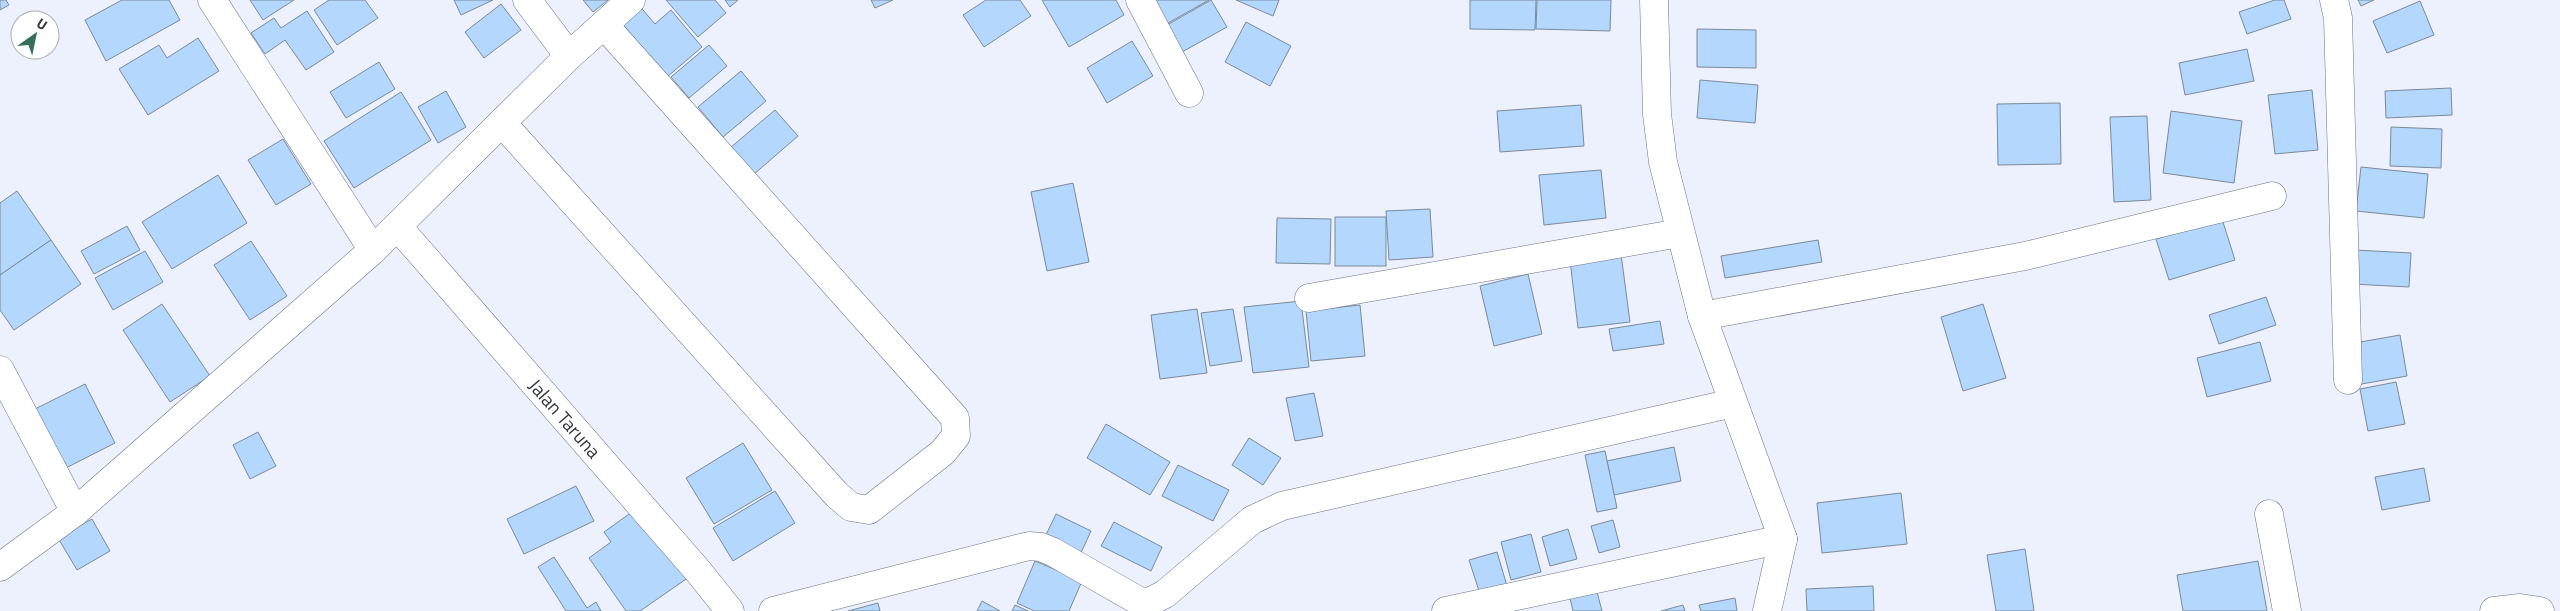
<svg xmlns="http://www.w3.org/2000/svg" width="2560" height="611" font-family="'Titillium Web',sans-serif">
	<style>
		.building { fill: #b3d7fd; stroke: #7b8a99 }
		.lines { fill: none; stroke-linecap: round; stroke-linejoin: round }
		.minor-casing { stroke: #6e7385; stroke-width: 29 }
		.minor { stroke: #fff; stroke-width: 28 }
		.labels { text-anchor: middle; stroke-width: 4; stroke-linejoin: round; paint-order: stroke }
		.street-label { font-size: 19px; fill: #32353d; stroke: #fff }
	</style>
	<rect width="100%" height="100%" fill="#edf1fd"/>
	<g class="building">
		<path d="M 0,0 L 6,0 L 9,5 L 0,10 Z"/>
		<path d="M 122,0 L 169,0 L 180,20 L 106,61 L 85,20 Z"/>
		<path d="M 250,0 L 294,0 L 263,20 Z"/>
		<path d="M 329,0 L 365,0 L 378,18 L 337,45 L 314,10 Z"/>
		<path d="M 454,0 L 493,0 L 461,15 Z"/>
		<path d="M 583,0 L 608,0 L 593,12 Z"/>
		<path d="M 666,0 L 715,0 L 726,13 L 698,37 Z"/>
		<path d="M 725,0 L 738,0 L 730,7 Z"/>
		<path d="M 871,0 L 893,0 L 875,8 Z"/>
		<path d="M 986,0 L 1020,0 L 1031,16 L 984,47 L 963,15 Z"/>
		<path d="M 1042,0 L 1116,0 L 1124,15 L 1069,47 Z"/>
		<path d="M 1155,0 L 1209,0 L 1168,23 Z"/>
		<path d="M 1211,0 L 1227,27 L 1182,52 L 1167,25 Z"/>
		<path d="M 1236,0 L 1279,0 L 1273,16 Z"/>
		<path d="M 1470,0 L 1536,0 L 1535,30 L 1470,29 Z"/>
		<path d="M 1537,0 L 1611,0 L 1610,31 L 1536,29 Z"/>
		<path d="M 2275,0 L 2284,0 L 2291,19 L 2247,34 L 2239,12 Z"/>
		<path d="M 2358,0 L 2374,0 L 2361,6 Z"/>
		<path d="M 2420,1 L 2434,35 L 2387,53 L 2373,21 Z"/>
		<path d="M 637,3 L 655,24 L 671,10 L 702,47 L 667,77 L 618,19 Z"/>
		<path d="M 501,4 L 521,30 L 484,58 L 465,32 Z"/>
		<path d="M 307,11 L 334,52 L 306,70 L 285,40 L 265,54 L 251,33 L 274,18 L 281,28 Z"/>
		<path d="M 1246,22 L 1291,46 L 1270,86 L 1225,62 Z"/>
		<path d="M 1697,29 L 1756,30 L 1756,68 L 1697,67 Z"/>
		<path d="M 198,38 L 219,71 L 148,115 L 119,69 L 159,45 L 167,58 Z"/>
		<path d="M 1132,41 L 1153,76 L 1107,103 L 1087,68 Z"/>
		<path d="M 709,45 L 727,66 L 689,98 L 671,77 Z"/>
		<path d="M 2247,49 L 2254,81 L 2185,95 L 2179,63 Z"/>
		<path d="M 379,62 L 395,89 L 346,118 L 330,92 Z"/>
		<path d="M 741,71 L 766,101 L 723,137 L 698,107 Z"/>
		<path d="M 1700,80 L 1758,85 L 1755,123 L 1697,118 Z"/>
		<path d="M 2451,88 L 2452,115 L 2386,118 L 2385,91 Z"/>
		<path d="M 2312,90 L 2318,150 L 2275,154 L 2268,95 Z"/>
		<path d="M 446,91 L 466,127 L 438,143 L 418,107 Z"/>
		<path d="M 401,92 L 431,140 L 354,188 L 324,141 Z"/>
		<path d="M 2060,103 L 2061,164 L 1998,165 L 1997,104 Z"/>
		<path d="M 1581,105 L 1584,146 L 1500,152 L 1497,111 Z"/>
		<path d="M 775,110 L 798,136 L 753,175 L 730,148 Z"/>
		<path d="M 2171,111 L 2242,121 L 2234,183 L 2163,173 Z"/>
		<path d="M 2147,116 L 2151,200 L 2114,202 L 2110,117 Z"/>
		<path d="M 2391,127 L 2442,129 L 2441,168 L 2390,166 Z"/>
		<path d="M 283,139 L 311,184 L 276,205 L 248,160 Z"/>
		<path d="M 2361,167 L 2428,174 L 2424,218 L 2356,211 Z"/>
		<path d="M 1601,170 L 1606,218 L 1544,225 L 1539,175 Z"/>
		<path d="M 218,175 L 247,223 L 172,269 L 142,222 Z"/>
		<path d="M 1073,183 L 1089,262 L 1047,271 L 1031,192 Z"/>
		<path d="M 17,191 L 51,240 L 0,275 L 0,203 Z"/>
		<path d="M 1430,209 L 1433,257 L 1389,260 L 1386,211 Z"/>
		<rect x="1335" y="217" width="51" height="49"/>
		<path d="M 1277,218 L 1331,219 L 1330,264 L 1276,263 Z"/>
		<path d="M 2222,219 L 2235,260 L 2169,280 L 2156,239 Z"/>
		<path d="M 127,226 L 140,250 L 94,274 L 81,251 Z"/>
		<path d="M 51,240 L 81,284 L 14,330 L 0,310 L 0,275 Z"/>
		<path d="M 1818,240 L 1822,262 L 1725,278 L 1721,256 Z"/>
		<path d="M 251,241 L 287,296 L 250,320 L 214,265 Z"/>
		<path d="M 2355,250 L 2411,253 L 2409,287 L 2353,284 Z"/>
		<path d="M 145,251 L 163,282 L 113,310 L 95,278 Z"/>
		<path d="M 1621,254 L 1630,322 L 1578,328 L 1570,260 Z"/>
		<path d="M 1528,274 L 1542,334 L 1494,346 L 1480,286 Z"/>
		<path d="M 2266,297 L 2276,325 L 2219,344 L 2209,315 Z"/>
		<path d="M 1301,301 L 1309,367 L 1253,373 L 1244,307 Z"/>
		<path d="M 162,304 L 210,376 L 170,402 L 123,330 Z"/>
		<path d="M 1983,304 L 2006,378 L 1963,391 L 1941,317 Z"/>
		<path d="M 1360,305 L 1365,356 L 1311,361 L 1306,311 Z"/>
		<path d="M 1197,309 L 1207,373 L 1160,379 L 1151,315 Z"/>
		<path d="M 1233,309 L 1242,361 L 1210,366 L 1201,313 Z"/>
		<path d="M 1660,321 L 1664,344 L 1613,351 L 1609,329 Z"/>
		<path d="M 2400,335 L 2407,376 L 2356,385 L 2349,344 Z"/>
		<path d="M 2260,342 L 2271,381 L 2207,397 L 2197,358 Z"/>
		<path d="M 2396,382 L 2405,424 L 2368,431 L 2360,389 Z"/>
		<path d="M 85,384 L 115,443 L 60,471 L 29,412 Z"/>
		<path d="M 1314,393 L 1323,436 L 1295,441 L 1286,398 Z"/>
		<path d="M 1106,424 L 1170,462 L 1150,495 L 1087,458 Z"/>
		<path d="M 258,432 L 276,466 L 250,479 L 233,445 Z"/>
		<path d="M 1249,438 L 1281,458 L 1263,485 L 1232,465 Z"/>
		<path d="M 743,443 L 772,490 L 714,524 L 686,478 Z"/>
		<path d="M 1674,447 L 1681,481 L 1614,495 L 1607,461 Z"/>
		<path d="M 1605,451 L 1617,508 L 1597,512 L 1585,455 Z"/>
		<path d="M 1178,465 L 1229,490 L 1213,521 L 1162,496 Z"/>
		<path d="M 2424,468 L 2430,501 L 2382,510 L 2375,477 Z"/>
		<path d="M 576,486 L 594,521 L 524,554 L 507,519 Z"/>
		<path d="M 775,491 L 795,523 L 733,561 L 713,528 Z"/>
		<path d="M 1901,493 L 1907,544 L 1822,553 L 1817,503 Z"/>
		<path d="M 632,512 L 692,575 L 640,611 L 626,611 L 589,558 L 611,542 L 604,532 Z"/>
		<path d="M 1056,514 L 1091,531 L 1080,555 L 1045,537 Z"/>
		<path d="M 92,519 L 110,551 L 77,570 L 58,538 Z"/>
		<path d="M 1613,520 L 1620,547 L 1599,553 L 1591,526 Z"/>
		<path d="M 1114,522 L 1162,547 L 1151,571 L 1101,546 Z"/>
		<path d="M 1568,529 L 1577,559 L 1550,566 L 1542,537 Z"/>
		<path d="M 1531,534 L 1541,572 L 1511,580 L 1501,542 Z"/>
		<path d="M 2025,549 L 2034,611 L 1996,611 L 1987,555 Z"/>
		<path d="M 1497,552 L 1507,586 L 1480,594 L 1469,560 Z"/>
		<path d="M 554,557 L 587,608 L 596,602 L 601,611 L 566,611 L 538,567 Z"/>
		<path d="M 1035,561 L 1082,581 L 1069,611 L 1034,611 L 1017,603 Z"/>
		<path d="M 2258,561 L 2267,611 L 2183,611 L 2177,575 Z"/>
		<path d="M 1873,586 L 1874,611 L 1807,611 L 1806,589 Z"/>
		<path d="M 1597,592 L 1602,611 L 1573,611 L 1570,598 Z"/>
		<path d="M 1735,598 L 1737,611 L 1701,611 L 1699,605 Z"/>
		<path d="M 982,601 L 1000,611 L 977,611 Z"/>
		<path d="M 878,603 L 880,611 L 848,611 Z"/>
		<path d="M 1015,605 L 1028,611 L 1012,611 Z"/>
		<path d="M 1683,605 L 1685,611 L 1661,611 Z"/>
	</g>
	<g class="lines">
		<g class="minor-casing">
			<g id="minor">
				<path d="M 212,0 L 373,250"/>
				<path d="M 527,0 L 569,56"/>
				<path d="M 1140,0 L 1189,93"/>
				<path d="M 1654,0 L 1657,114 L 1663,162 L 1702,316 L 1783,539 L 1767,611"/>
				<path d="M 2334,0 L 2338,18 L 2348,380"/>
				<path d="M 502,123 L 837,495 L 851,507 L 869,510 L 943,452 L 956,436 L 955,418 L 604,25"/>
				<path id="s1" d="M 398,227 L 698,571 L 730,611"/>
				<path d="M 1309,298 L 1680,233"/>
				<path d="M 1702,316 L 2025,256 L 2272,196"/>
				<path d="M 0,370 L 75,512"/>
				<path d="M 2269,514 L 2287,611"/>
				<path d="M 0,567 L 75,512 L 373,250 L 569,56 L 631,0"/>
				<path d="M 773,611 L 1029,546 L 1041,547 L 1053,552 L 1139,601 L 1149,602 L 1165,594 L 1252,520 L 1282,506 L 1733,403"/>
				<path d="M 1446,611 L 1783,539"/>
				<path d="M 2494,611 L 2520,608 L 2540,611"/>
			</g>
		</g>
		<use href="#minor" class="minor"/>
	</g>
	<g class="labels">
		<g class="street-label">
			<text dy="7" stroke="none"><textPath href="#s1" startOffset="254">Jalan Taruna</textPath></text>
		</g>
	</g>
	<g transform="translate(35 35) rotate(33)"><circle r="24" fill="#ffffff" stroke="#adaeb1"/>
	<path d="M0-4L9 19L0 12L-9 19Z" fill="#356f58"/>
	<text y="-8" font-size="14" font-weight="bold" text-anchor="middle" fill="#32353d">U</text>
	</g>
</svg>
